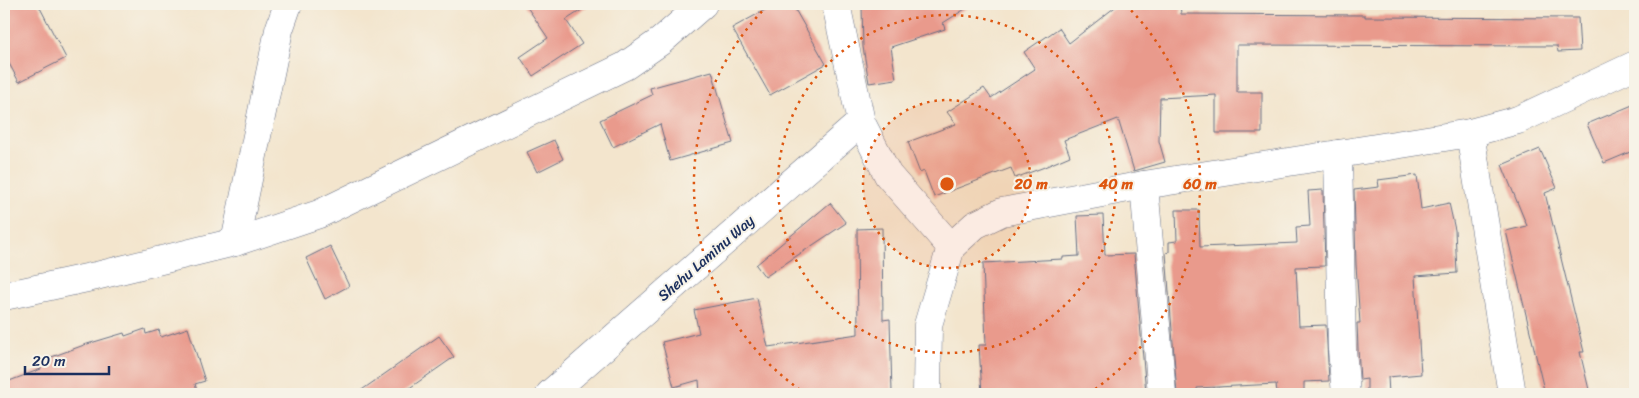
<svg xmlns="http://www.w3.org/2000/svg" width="1639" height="398" font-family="Sriracha,sans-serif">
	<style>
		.building { fill: #e99a8c }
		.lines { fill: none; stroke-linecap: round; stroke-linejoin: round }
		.street-casing { stroke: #676f85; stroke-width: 29 }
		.street { stroke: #fff; stroke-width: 28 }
		.ring { fill: none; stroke: #de5710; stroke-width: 2.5; stroke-dasharray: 2.5 5 }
		.labels { text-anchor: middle; stroke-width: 4; stroke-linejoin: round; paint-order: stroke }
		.street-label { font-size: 15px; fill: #1b2f5e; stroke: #f7f3e8 }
		.centre { fill: #de5710; stroke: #f7f3e8; stroke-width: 2.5 }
		.ring-label { font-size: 15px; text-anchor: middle; font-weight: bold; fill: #de5710; stroke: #f7f3e8; stroke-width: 4; stroke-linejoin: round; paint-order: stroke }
	</style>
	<rect width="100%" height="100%" fill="#f7f3e8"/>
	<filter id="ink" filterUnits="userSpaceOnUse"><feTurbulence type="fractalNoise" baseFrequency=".02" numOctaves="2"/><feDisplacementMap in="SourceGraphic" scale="10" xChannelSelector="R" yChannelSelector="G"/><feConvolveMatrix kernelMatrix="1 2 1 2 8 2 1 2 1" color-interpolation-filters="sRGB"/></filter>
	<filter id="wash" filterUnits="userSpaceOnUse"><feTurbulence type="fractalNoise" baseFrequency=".0096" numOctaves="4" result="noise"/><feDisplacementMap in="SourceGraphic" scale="20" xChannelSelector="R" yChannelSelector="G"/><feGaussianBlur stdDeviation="1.12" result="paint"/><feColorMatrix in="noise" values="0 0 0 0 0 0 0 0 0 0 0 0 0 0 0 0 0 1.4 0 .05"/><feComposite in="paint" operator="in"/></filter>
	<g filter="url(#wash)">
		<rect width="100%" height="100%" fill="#f3e5cd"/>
		<g id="blocks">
			<g class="building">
				<path d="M 4,4 L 38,4 L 66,58 L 19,82 L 4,54 Z"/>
				<path d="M 525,4 L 591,4 L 566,20 L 582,44 L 533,76 L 520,57 L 548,38 Z"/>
				<path d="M 776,4 L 792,4 L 826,64 L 770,95 L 732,28 Z"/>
				<path d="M 898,4 L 973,4 L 943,23 L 945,29 L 891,47 L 896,79 L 869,83 L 863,47 L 862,7 L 890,6 Z"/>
				<path d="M 1119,4 L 1180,4 L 1181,14 L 1365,15 L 1365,17 L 1578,18 L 1580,51 L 1558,52 L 1557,46 L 1237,45 L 1237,92 L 1262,92 L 1262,133 L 1216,133 L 1216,95 L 1160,98 L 1159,141 L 1165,162 L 1134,171 L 1118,119 L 1064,140 L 1070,156 L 1042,168 L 1015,178 L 1011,168 L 934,197 L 924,171 L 920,173 L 908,142 L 956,124 L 947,112 L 984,88 L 991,98 L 1035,69 L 1024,52 L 1059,28 L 1069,43 Z"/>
				<path d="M 712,71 L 733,143 L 670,161 L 660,124 L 613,147 L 600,120 L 652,95 L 650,88 Z"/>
				<path d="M 1635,104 L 1635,150 L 1604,163 L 1587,124 Z"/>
				<path d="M 554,140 L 563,159 L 537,172 L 527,152 Z"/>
				<path d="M 1540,149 L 1557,188 L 1545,193 L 1584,352 L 1580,352 L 1590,394 L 1545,394 L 1506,231 L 1527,226 L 1502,165 Z"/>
				<path d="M 1417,175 L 1421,209 L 1449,203 L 1455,230 L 1457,273 L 1415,276 L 1421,374 L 1388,377 L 1389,394 L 1367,394 L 1367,379 L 1360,380 L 1358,349 L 1357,323 L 1360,323 L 1356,265 L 1354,190 L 1379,187 L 1378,180 Z"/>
				<path d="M 1323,190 L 1325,266 L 1296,267 L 1299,326 L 1326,325 L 1329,381 L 1304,382 L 1304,394 L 1277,394 L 1276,384 L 1197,388 L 1197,394 L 1177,394 L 1166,253 L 1169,252 L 1169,242 L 1177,241 L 1176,210 L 1199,210 L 1200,247 L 1297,243 L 1296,227 L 1310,226 L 1308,191 Z"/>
				<path d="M 830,203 L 846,223 L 765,277 L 756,265 Z"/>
				<path d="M 1103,215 L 1105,255 L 1134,254 L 1146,393 L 982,394 L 979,345 L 986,345 L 983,263 L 1063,259 L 1063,257 L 1079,256 L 1077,216 Z"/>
				<path d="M 882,228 L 883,320 L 890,319 L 892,393 L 856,394 L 700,394 L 699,380 L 674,387 L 662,342 L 699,333 L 694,310 L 757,298 L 768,347 L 858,334 L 857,229 Z"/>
				<path d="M 330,246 L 349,286 L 325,299 L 306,258 Z"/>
				<path d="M 188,328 L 205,381 L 195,384 L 198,394 L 4,394 L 4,383 L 41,369 L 38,362 L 84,345 L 124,333 L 125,336 L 145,329 L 146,334 L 159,330 L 161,337 Z"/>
				<path d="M 439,336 L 454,357 L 401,394 L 356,394 Z"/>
			</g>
		</g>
	</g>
	<g filter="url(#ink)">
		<use href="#blocks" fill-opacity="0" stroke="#676f85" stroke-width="1"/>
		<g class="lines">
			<g class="street-casing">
				<g id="street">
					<path d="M 836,4 L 861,122 L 888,175 L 951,247"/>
					<path d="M 1470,133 L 1512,394"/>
					<path d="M 1338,154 L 1342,350 L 1346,394"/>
					<path d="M 1144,185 L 1162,394"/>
					<path d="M 235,242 L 279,30 L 288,4"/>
					<path d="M 4,296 L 96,276 L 235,242 L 319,214 L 625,66 L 661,41 L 703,4"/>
					<path d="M 550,394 L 861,122"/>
					<path d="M 927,394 L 928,325 L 951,247 L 975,225 L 1002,212 L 1144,185 L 1470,133 L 1518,120 L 1635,65"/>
				</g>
			</g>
			<use href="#street" class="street"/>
		</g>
	</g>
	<circle cx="947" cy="184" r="84" fill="#de5710" fill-opacity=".12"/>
	<g class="ring">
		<circle cx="947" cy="184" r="84"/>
		<circle cx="947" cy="184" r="169"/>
		<path d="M806 394A253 253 0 0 1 768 5M1126 5A253 253 0 0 1 1088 394"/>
	</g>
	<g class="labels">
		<g class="street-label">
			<text transform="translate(706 258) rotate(-41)" y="5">Shehu Laminu Way</text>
		</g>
	</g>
	<circle cx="947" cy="184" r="8" class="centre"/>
	<g class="ring-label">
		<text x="1031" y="189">20 m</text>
		<text x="1116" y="189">40 m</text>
		<text x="1200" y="189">60 m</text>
	</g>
	<rect width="1639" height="398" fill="none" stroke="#f7f3e8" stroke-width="20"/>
	<path d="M25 366v8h84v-8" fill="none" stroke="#1b2f5e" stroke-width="2.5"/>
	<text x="32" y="366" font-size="15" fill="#1b2f5e" stroke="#f7f3e8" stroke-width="4" paint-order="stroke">20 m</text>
</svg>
